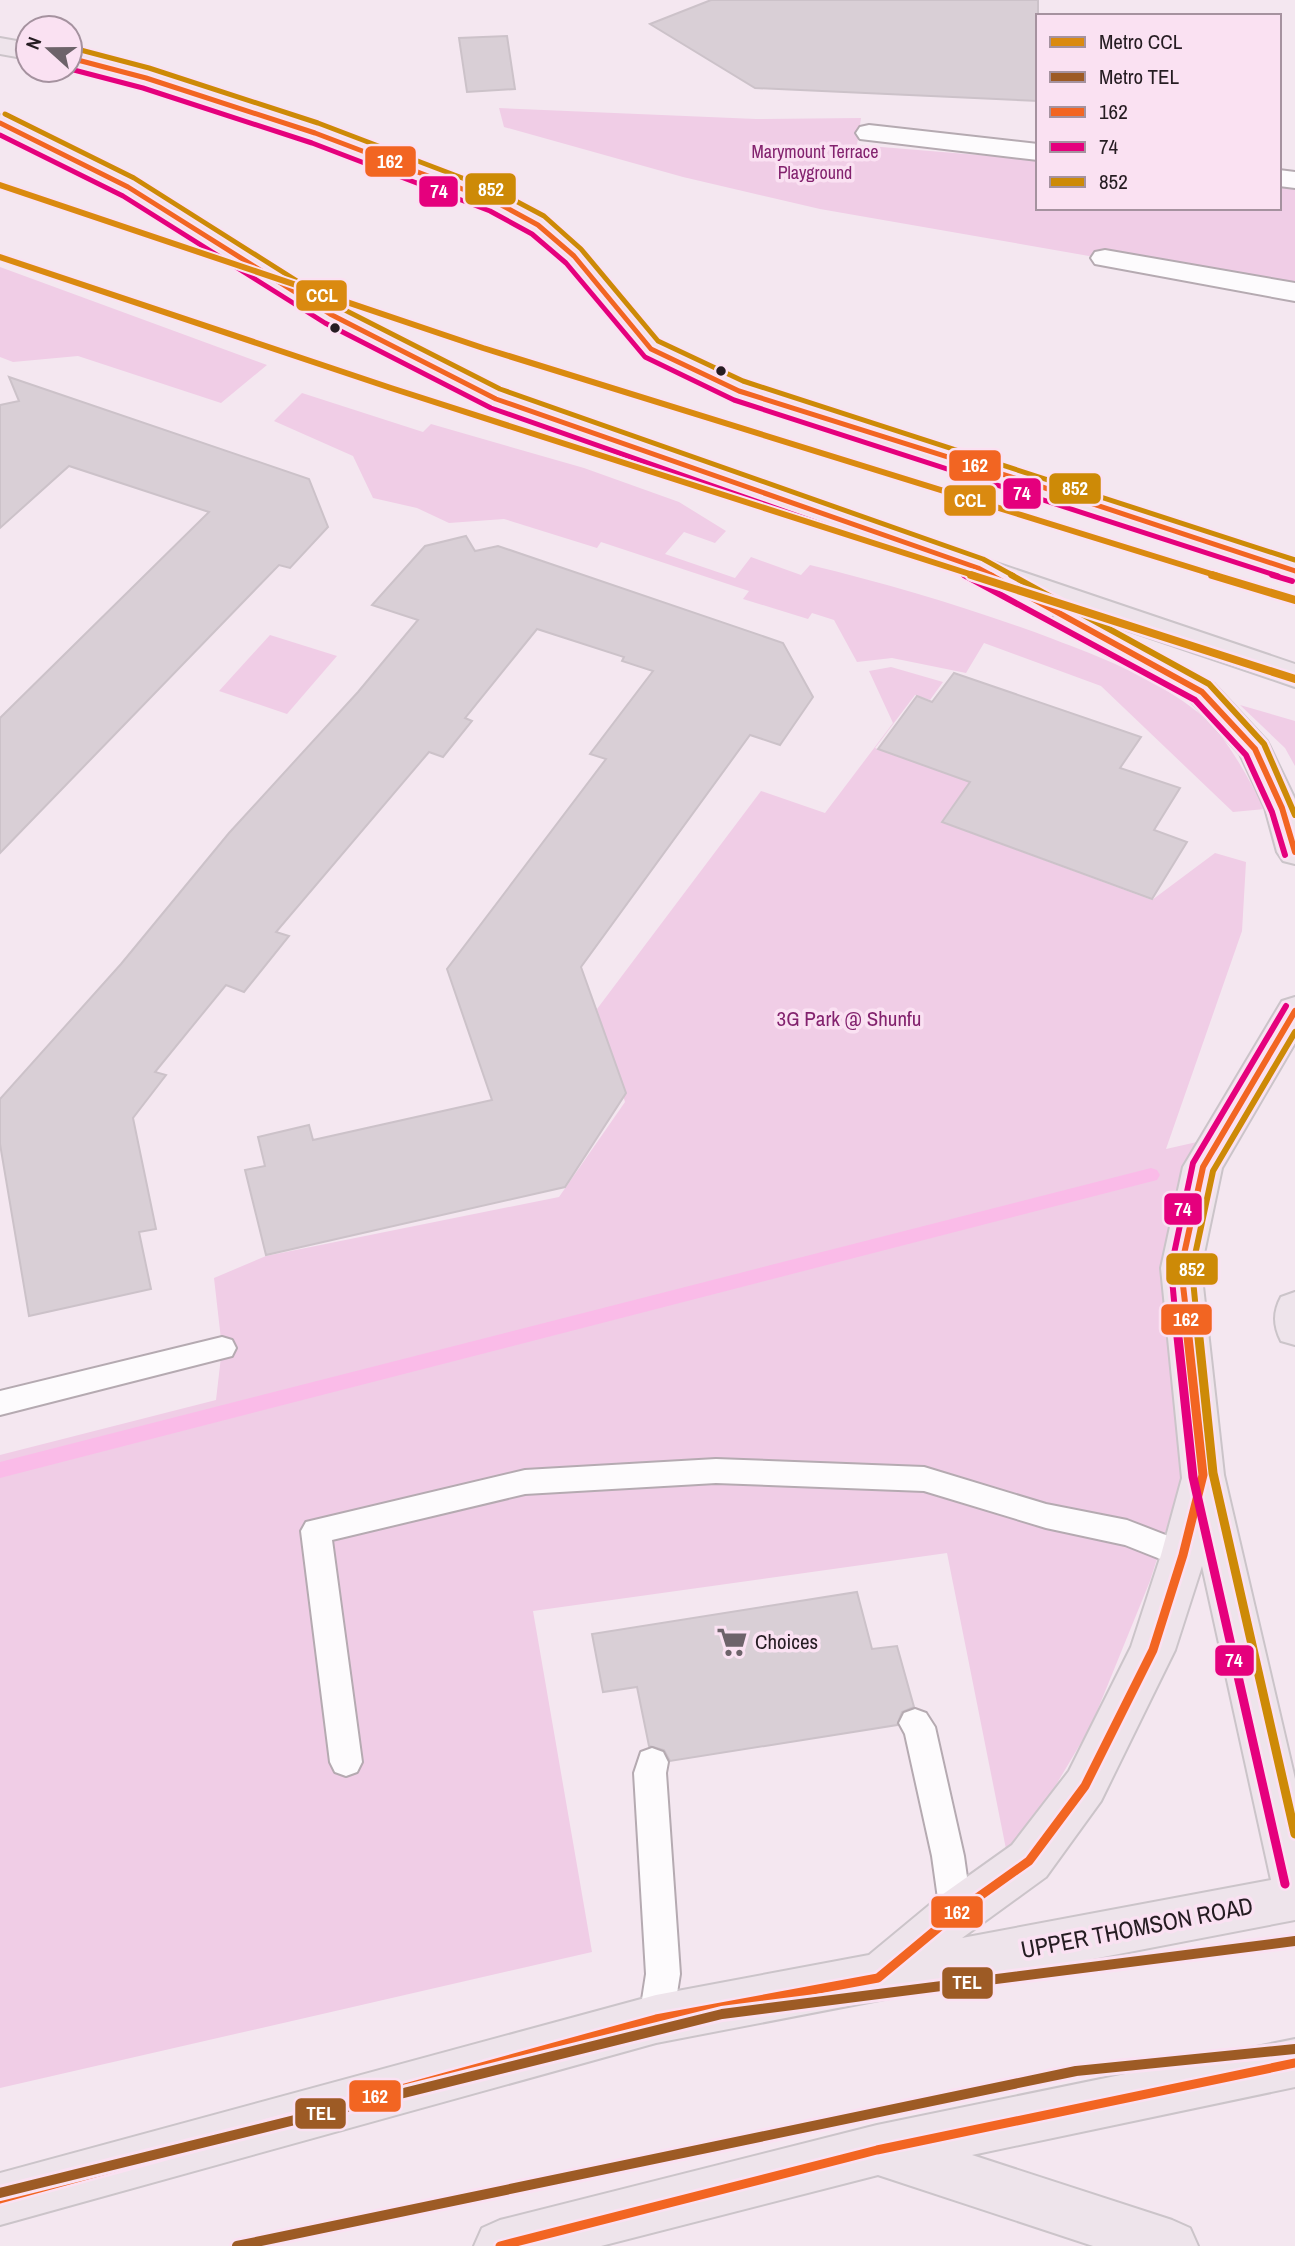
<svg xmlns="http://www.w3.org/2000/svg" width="1295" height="2246" font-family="'Archivo Narrow',sans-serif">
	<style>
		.green { fill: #f0cde6 }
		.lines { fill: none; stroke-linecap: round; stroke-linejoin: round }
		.stream { fill: #fabbe8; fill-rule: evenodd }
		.building { fill: #d9cfd6; stroke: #ccc2c9; stroke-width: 2 }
		.service-casing { stroke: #b5aab1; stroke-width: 4 }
		.minor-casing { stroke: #b5aab1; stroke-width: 4 }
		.primary-casing { stroke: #cbc4c9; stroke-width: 4 }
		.service { fill: #fdfbfd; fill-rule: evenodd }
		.minor { fill: #fdfbfd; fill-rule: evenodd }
		.primary { fill: #eee4eb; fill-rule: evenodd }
		.bus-1-far2-casing { stroke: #fae1f2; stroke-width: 9 }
		.bus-1-far1-casing { stroke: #fae1f2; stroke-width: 11 }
		.bus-1-casing { stroke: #fae1f2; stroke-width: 14 }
		.bus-2-far2-casing { stroke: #fae1f2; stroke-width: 9 }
		.bus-2-far1-casing { stroke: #fae1f2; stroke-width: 11 }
		.bus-2-casing { stroke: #fae1f2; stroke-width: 14 }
		.bus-3-far2-casing { stroke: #fae1f2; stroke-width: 9 }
		.bus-3-far1-casing { stroke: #fae1f2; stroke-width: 11 }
		.bus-3-casing { stroke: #fae1f2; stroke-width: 14 }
		.bus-1-far2 { stroke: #f26522; stroke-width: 5 }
		.bus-1-far1 { stroke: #f26522; stroke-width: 6 }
		.bus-1 { stroke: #f26522; stroke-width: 9 }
		.bus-2-far2 { stroke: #e5007d; stroke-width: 5 }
		.bus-2-far1 { stroke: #e5007d; stroke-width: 6 }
		.bus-2 { stroke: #e5007d; stroke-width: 9 }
		.bus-3-far2 { stroke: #cd8a07; stroke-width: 5 }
		.bus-3-far1 { stroke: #cd8a07; stroke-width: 6 }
		.bus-3 { stroke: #cd8a07; stroke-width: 9 }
		.metro-1-far1-casing { stroke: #fae1f2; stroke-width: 10 }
		.metro-1-casing { stroke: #fae1f2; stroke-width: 13 }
		.metro-2-casing { stroke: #fae1f2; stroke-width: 16 }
		.metro-1-far1 { stroke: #da8a10; stroke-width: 6 }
		.metro-1 { stroke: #da8a10; stroke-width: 8 }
		.metro-2 { stroke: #9d5b25; stroke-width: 10 }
		.bus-dot { fill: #251c22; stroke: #fae1f2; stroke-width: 2.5 }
		.labels { text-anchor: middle; stroke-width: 7; stroke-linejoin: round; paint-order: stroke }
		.far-park-label { font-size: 18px; fill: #83226e; stroke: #fae1f2 }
		.park-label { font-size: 21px; fill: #83226e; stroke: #fae1f2 }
		.poi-label { font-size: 21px; fill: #251c22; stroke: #fae1f2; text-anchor: start }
		.near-street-label { font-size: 24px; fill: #251c22; stroke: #fae1f2 }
		.line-badge { stroke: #fae1f2; stroke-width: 2.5 }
		.badge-label { font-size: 19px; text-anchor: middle; font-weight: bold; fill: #fff }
	</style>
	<rect width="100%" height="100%" fill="#f4e7f0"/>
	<g class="green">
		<path d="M 499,108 L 756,119 L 861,118 L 857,145 L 1038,160 L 1038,208 L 1279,208 L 1279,181 L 1295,182 L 1295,292 L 820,209 L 683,177 L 504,127 Z"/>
		<path d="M 0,267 L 267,365 L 221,403 L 78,356 L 13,362 L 0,357 Z"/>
		<path d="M 302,393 L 423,432 L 431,424 L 584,468 L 679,502 L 726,531 L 715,543 L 684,532 L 665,554 L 735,578 L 751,557 L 801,575 L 810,565 C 893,585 973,609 1053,639 C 1100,657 1150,676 1191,707 C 1226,732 1244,772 1265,809 L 1233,812 L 1101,686 L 984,643 L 966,673 L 892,658 L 857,662 L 834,620 L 812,613 L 808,619 L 743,599 L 749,591 L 601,542 L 597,548 L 504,519 L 449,523 L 417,508 L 373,498 L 353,456 L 274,421 Z"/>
		<path d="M 270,635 L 337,656 L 287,714 L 219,691 Z"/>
		<path d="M 891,667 L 943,682 L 930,700 L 915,695 L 875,748 L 970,782 L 941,822 L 1152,900 L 1215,853 L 1246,862 L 1242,931 L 1166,1149 L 1197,1142 L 1164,1274 L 1186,1467 L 1150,1581 L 1091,1726 L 1009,1864 L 947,1553 L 533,1611 L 592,1952 L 0,2088 L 0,1455 L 216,1400 L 222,1348 L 214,1278 L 266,1256 L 559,1197 L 625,1102 L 597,1009 L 761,791 L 825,813 L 893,723 L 869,671 Z"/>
		<path d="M 1240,705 L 1295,721 L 1295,766 L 1285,748 Z"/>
	</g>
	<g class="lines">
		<path class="stream" d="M 1151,1168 L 1157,1170 L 1160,1175 L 1157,1180 L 0,1478 L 0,1462 Z"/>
	</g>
	<g class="building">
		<path d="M 711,0 L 1038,0 L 1038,101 L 755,88 L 650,24 Z"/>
		<path d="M 507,36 L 515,89 L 467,92 L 459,38 Z"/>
		<path d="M 9,377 L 309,479 L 328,527 L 290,568 L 279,565 L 0,853 L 0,718 L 209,512 L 69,466 L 0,528 L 0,405 L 19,401 Z"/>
		<path d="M 466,536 L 475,551 L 498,546 L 783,643 L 813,697 L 780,745 L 750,735 L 581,967 L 626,1093 L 565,1187 L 266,1255 L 245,1170 L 265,1166 L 258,1137 L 309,1125 L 313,1140 L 492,1100 L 447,969 L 606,759 L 590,754 L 653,671 L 622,661 L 624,657 L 537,629 L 465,718 L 472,721 L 443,757 L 429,752 L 276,932 L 289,936 L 244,992 L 226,985 L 155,1072 L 166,1075 L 133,1118 L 156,1229 L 139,1232 L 151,1289 L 29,1316 L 0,1144 L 0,1099 L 121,964 L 229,833 L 358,692 L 418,620 L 372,605 L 425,546 Z"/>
		<path d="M 954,673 L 1141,737 L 1120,768 L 1180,788 L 1154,830 L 1187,842 L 1152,899 L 942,822 L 970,782 L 878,749 L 917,696 L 932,702 Z"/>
		<path d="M 857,1592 L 872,1649 L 897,1646 L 914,1707 L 902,1712 L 897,1725 L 670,1761 L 664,1750 L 649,1746 L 637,1687 L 603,1692 L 592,1634 Z"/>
	</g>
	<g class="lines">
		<g class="service-casing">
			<g id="service">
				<path d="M 222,1337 L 232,1340 L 236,1348 L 232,1356 L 0,1415 L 0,1391 Z"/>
				<path d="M 716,1459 L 924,1467 L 1046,1504 L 1127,1520 L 1194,1546 L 1198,1555 L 1194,1564 L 1183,1568 L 1125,1545 L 1046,1528 L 924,1491 L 716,1483 L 525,1494 L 332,1540 L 362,1762 L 357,1772 L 346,1776 L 335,1772 L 330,1762 L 301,1531 L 306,1522 L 525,1470 Z"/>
				<path d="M 915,1709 L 926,1713 L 935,1727 L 964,1856 L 972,1913 L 968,1924 L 956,1928 L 944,1924 L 940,1913 L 932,1856 L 905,1734 L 899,1723 L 904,1713 Z"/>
				<path d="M 652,1748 L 663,1752 L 668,1762 L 666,1773 L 680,1974 L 673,2019 L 668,2030 L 656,2035 L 644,2030 L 639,2019 L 646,1974 L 634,1773 L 641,1752 Z"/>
			</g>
		</g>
		<g class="minor-casing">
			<g id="minor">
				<path d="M 869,125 L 1038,144 L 1038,160 L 860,139 L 856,133 L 860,127 Z"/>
				<path d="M 1279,170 L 1295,172 L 1295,188 L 1279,186 Z"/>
				<path d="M 1105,250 L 1295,283 L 1295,301 L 1095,264 L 1091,258 L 1095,252 Z"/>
			</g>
		</g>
		<g class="primary-casing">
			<g id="primary">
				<path d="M 0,38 L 28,43 L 28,59 L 0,54 Z"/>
				<path d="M 70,50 L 155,72 L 324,127 L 504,195 L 548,219 L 584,250 L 661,343 L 750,385 L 1295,560 L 1295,581 L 728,397 L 641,355 L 564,262 L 528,231 L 484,207 L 306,139 L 137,84 L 70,66 Z"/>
				<path d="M 0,115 L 138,181 L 340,308 L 507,393 L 677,455 L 1295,664 L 1295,687 L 1095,619 L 1214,684 L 1267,741 L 1295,799 L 1295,864 L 1283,861 L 1277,852 L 1265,808 L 1240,754 L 1190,700 L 1058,625 L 1053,618 L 1058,611 L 1065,609 L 655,467 L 485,405 L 320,320 L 118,193 L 0,133 Z"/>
				<path d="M 1295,997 L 1295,1043 L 1222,1168 L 1201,1268 L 1224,1475 L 1295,1779 L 1295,1920 L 656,2043 L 0,2225 L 0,2173 L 656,1995 L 869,1955 L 939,1897 L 1012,1845 L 1069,1771 L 1131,1647 L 1161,1555 L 1182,1478 L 1161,1268 L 1183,1167 L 1282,1001 ZM 1202,1566 L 1271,1880 L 962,1938 L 1046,1877 L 1101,1801 L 1175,1650 Z"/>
				<path d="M 1295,1292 L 1295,1345 L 1281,1341 C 1273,1325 1273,1312 1281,1297 Z"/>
				<path d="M 1295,2039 L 1295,2087 L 972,2155 L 1172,2220 L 1190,2228 L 1198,2246 L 1093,2246 L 878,2175 L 601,2246 L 474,2246 L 482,2228 L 500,2220 L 877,2125 Z"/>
			</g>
		</g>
		<use href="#service" class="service"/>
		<use href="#minor" class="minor"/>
		<use href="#primary" class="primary"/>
		<g class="bus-1-far2-casing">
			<g id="bus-1-far2">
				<path d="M 70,58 L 146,78 L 315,133 L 494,201 L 538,225 L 574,256 L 651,349 L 739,391 L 1030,483 L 1295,571"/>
				<path d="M 0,123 L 128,187 L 330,314 L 496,399 L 978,568 L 993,576"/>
			</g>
		</g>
		<g class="bus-1-far1-casing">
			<g id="bus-1-far1">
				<path d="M 990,575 L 1202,692 L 1255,749 L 1282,808 L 1295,852"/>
				<path d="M 1186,1311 L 1181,1268 L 1203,1167 L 1295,1011"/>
			</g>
		</g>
		<g class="bus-1-casing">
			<g id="bus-1">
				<path d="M 0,2199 L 656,2019 L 878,1978 L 956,1913 L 1029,1861 L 1085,1786 L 1153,1650 L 1183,1555 L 1203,1475 L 1185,1309"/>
				<path d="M 500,2246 L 877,2150 L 1295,2063"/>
			</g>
		</g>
		<g class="bus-2-far2-casing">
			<g id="bus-2-far2">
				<path d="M 70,69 L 143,88 L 312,143 L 490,211 L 532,234 L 566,263 L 645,357 L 734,400 L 1278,576"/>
				<path d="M 0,135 L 123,196 L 325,323 L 491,408 L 969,576"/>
			</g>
		</g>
		<g class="bus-2-far1-casing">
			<g id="bus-2-far1">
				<path d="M 964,575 L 1195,700 L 1246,755 L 1272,812 L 1285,855"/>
				<path d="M 1272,575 L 1292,581"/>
				<path d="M 1175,1311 L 1171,1268 L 1193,1163 L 1286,1006"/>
			</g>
		</g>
		<g class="bus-2-casing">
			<path id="bus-2" d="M 1175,1309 L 1193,1477 L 1285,1884"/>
		</g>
		<g class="bus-3-far2-casing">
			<g id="bus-3-far2">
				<path d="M 73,48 L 149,68 L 318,123 L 499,192 L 544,216 L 581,249 L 658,341 L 743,381 L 1295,560"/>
				<path d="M 5,114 L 134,178 L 335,305 L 500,389 L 983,559 L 1014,576"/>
			</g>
		</g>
		<g class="bus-3-far1-casing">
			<g id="bus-3-far1">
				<path d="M 1011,575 L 1209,684 L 1264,744 L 1295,815"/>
				<path d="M 1196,1311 L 1192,1269 L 1213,1171 L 1295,1032"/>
			</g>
		</g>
		<g class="bus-3-casing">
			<path id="bus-3" d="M 1196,1309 L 1213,1473 L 1295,1834"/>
		</g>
		<use href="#bus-1-far2" class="bus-1-far2"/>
		<use href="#bus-1-far1" class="bus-1-far1"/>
		<use href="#bus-1" class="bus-1"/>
		<use href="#bus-2-far2" class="bus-2-far2"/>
		<use href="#bus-2-far1" class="bus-2-far1"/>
		<use href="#bus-2" class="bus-2"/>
		<use href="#bus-3-far2" class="bus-3-far2"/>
		<use href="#bus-3-far1" class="bus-3-far1"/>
		<use href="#bus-3" class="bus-3"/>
		<g class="metro-1-far1-casing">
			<g id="metro-1-far1">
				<path d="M 0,185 L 483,348 L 1218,576"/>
				<path d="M 0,257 L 391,388 L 976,576"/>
			</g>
		</g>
		<g class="metro-1-casing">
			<g id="metro-1">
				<path d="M 971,575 L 1295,679"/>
				<path d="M 1212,575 L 1295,600"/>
			</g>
		</g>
		<g class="metro-2-casing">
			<g id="metro-2">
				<path d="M 0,2193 L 722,2014 L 1295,1941"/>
				<path d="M 237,2246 L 1076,2071 L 1295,2049"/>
			</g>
		</g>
		<use href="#metro-1-far1" class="metro-1-far1"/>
		<use href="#metro-1" class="metro-1"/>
		<use href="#metro-2" class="metro-2"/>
	</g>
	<defs>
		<g id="supermarket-bare" transform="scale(2.415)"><path d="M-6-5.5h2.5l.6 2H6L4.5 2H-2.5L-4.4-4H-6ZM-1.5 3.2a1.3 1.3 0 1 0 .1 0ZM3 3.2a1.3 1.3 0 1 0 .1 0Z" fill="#6d636a" stroke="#fae1f2" stroke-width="2.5" paint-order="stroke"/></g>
	</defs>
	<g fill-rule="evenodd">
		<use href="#supermarket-bare" x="732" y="1642"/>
	</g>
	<g class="bus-dot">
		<circle cx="335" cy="328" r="6"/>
		<circle cx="721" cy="371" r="6"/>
	</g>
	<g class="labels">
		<g class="far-park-label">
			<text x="815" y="158">Marymount Terrace<tspan x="815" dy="21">Playground</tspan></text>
		</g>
		<g class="park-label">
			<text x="849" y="1026">3G Park @ Shunfu</text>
		</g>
		<g class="poi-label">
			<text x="755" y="1649">Choices</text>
		</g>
		<g class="near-street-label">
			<text transform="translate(1137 1928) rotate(-11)" y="8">UPPER THOMSON ROAD</text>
		</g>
	</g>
	<g class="line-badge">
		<rect x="364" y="145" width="53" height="33" rx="7" fill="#f26522"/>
		<rect x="464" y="172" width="53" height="34" rx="7" fill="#cd8a07"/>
		<rect x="418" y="175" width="41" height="33" rx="7" fill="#e5007d"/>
		<rect x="295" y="279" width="53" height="33" rx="7" fill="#da8a10"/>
		<rect x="948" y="449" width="54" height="33" rx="7" fill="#f26522"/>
		<rect x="1048" y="472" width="54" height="33" rx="7" fill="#cd8a07"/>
		<rect x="1002" y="477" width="40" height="33" rx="7" fill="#e5007d"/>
		<rect x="943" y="484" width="54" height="33" rx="7" fill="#da8a10"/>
		<rect x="1163" y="1192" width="40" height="34" rx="7" fill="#e5007d"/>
		<rect x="1165" y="1252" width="54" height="34" rx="7" fill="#cd8a07"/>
		<rect x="1160" y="1303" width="53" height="33" rx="7" fill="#f26522"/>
		<rect x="1214" y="1644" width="41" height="33" rx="7" fill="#e5007d"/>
		<rect x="930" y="1895" width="54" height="34" rx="7" fill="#f26522"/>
		<rect x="941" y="1966" width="53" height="34" rx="7" fill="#9d5b25"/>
		<rect x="348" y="2079" width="54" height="34" rx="7" fill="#f26522"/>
		<rect x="294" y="2097" width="53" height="33" rx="7" fill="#9d5b25"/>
	</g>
	<g class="badge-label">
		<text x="390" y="168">162</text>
		<text x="491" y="196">852</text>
		<text x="439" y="198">74</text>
		<text x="322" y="302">CCL</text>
		<text x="975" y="472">162</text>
		<text x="1075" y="495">852</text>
		<text x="1022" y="500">74</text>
		<text x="970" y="507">CCL</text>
		<text x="1183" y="1216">74</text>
		<text x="1192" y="1276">852</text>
		<text x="1186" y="1326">162</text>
		<text x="1234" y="1667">74</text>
		<text x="957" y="1919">162</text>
		<text x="967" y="1989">TEL</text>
		<text x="375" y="2103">162</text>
		<text x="321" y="2120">TEL</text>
	</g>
	<rect x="1036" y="14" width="245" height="196" fill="#fae1f2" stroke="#a5929f" stroke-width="2"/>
	<rect x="1050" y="37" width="35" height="10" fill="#da8a10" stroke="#a5929f" stroke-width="2"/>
	<text x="1099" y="49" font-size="21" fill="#251c22">Metro CCL</text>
	<rect x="1050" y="72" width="35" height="10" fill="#9d5b25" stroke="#a5929f" stroke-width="2"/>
	<text x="1099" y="84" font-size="21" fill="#251c22">Metro TEL</text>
	<rect x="1050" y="107" width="35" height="10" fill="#f26522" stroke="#a5929f" stroke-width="2"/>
	<text x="1099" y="119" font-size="21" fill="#251c22">162</text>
	<rect x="1050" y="142" width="35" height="10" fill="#e5007d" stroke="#a5929f" stroke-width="2"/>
	<text x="1099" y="154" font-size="21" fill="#251c22">74</text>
	<rect x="1050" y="177" width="35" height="10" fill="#cd8a07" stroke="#a5929f" stroke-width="2"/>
	<text x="1099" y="189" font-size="21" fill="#251c22">852</text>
	<g transform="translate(49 49) rotate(291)"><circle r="33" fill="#fae1f2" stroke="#a5929f" stroke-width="2"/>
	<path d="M0-5L12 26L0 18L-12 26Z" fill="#6d636a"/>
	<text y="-10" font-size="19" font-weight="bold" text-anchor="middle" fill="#251c22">N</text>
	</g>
</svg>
